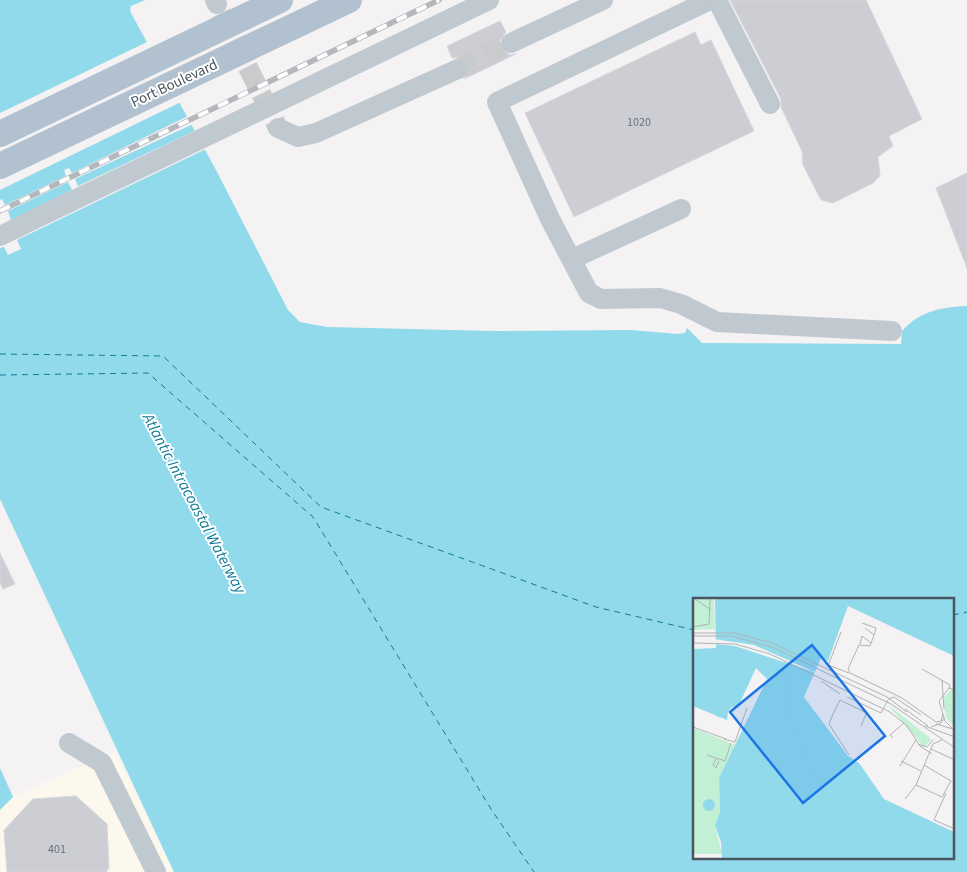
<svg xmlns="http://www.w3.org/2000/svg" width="967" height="872" font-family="'Source Sans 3',sans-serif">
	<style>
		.commercial { fill: #fcf8ee }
		.water { fill: #90daec; fill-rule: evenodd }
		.pier { fill: #f4f2f2; fill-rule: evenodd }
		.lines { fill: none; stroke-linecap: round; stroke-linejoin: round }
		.ferry { stroke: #0e7b96; stroke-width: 1; stroke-dasharray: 6 5; stroke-linecap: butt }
		.building { fill: #ccced4; stroke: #d6d8dd }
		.minor-tunnel { stroke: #cacbcd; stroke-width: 20; stroke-dasharray: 20 10; stroke-linecap: butt }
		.minor { stroke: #c0c9d0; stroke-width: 20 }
		.rail-casing { stroke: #b4b7bc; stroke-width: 5.5 }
		.rail { stroke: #fff; stroke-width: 4; stroke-dasharray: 11; stroke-linecap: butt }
		.minor-bridge { stroke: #c0c9d0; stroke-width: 20 }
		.major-bridge { stroke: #b2c1d0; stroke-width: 26 }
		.labels { text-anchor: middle; stroke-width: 4; stroke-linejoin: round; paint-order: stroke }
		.number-label { font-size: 12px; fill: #6a737c }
		.street-label { font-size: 15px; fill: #4a555f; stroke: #fff }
		.water-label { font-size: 16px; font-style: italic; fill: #0e7b96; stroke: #fff }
		.inset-river { fill: none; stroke: #90daec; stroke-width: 2.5 }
		.inset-road { fill: none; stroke: #b0b3b7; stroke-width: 1 }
		.view { fill: #1c75e4; fill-opacity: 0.15; stroke: #1c75e4; stroke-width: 2.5 }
		.inset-edge { fill: none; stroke: #4a555f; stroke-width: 2.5 }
	</style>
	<rect width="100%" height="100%" fill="#f4f2f2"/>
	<path class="commercial" d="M 115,751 L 174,872 L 0,872 L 0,810 L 13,797 Z"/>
	<g class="water">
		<path d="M 0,0 L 145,0 L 131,6 L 130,11 L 217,172 L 288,310 L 300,322 L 327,327 L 493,331 L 631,330 L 678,334 L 685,333 L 687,328 L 702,343 L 901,344 L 902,331 C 920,311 942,307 967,306 L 967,872 L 174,872 L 0,499 ZM 694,600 L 953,600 L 953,858 L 694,858 Z"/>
		<path d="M 0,768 L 13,797 L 0,810 Z"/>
	</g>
	<g class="pier">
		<path d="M 149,41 L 181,102 L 0,190 L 0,113 Z"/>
		<path d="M 188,116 L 193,124 L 75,179 L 78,186 L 196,130 L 206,149 L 17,240 L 21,249 L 8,255 L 4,247 L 0,248 L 0,200 L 2,199 L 5,205 L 66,176 L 64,170 L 69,168 L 72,173 ZM 68,182 L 72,190 L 11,220 L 8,211 Z"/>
	</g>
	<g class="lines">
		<g class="ferry">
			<path d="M 0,354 L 163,356 L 321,507 L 596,607 L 694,630"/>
			<path d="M 0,375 L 148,373 L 313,517 L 491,809 L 534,872"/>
			<path d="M 953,615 L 967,612"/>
		</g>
	</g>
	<g class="building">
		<path d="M 730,0 L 866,0 L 922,119 L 889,136 L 893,146 L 878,157 L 880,176 L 873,183 L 833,203 L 821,200 L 803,165 L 802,151 L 781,107 L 781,99 Z"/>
		<path d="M 500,21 L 506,32 L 499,42 L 500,48 L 510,55 L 516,54 L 464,79 L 470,71 L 469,64 L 460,57 L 452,58 L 447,46 Z"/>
		<path d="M 695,32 L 701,45 L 711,40 L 754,131 L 574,217 L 525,113 Z"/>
		<path d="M 967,173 L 967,268 L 936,188 Z"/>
		<path d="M 0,553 L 15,584 L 3,589 L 0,583 Z"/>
		<path d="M 76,796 L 107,824 L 109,868 L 106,872 L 7,872 L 4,830 L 33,799 Z"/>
	</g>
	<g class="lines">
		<g class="minor-tunnel">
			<path d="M 221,13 L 278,128"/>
			<path d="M 458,69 L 511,43"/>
		</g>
		<g class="minor">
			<path d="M 215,0 L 217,4"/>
			<path d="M 710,0 L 497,102 L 550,219 L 589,293 L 601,299 L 660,298 L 681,304 L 717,322 L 892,331"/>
			<path d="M 717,0 L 770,104"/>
			<path d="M 511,43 L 603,0"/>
			<path d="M 278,128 L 298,137 L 316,133 L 458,69"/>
			<path d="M 0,236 L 70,202"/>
			<path d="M 572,259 L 681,209"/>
			<path d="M 69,743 L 102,763 L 156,872"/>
		</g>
		<g class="rail-casing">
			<path id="rail" d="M 0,211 L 439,0"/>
		</g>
		<use href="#rail" class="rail"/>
		<path class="minor-bridge" d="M 70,202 L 489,0"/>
		<g class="major-bridge">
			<path d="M 0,134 L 280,0"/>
			<path d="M 0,166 L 349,0"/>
		</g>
	</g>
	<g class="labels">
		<g class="number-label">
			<text x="639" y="126">1020</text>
			<text x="57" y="853">401</text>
		</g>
		<g class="street-label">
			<text transform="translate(174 83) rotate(-25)" y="5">Port Boulevard</text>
		</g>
		<g class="water-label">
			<text transform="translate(195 503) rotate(62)" y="6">Atlantic Intracoastal Waterway</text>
		</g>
	</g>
	<g transform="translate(693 598)">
		<rect width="261" height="261" fill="#f4f2f2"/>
		<path d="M 0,1 L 21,1 L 22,31 L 0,32 ZM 258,91 L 261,92 L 261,129 L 253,119 L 250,101 ZM 195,107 L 235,138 L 238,142 L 231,149 ZM 0,124 L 3,131 L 42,147 L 26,181 L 27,213 L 22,228 L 29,256 L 0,256 Z" fill="#c2f0d4"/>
		<path d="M 22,1 L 261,1 L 261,58 L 155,8 L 135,63 L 128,60 L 111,99 L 155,158 L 166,165 L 191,201 L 261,234 L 261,261 L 29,261 L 28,244 L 22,228 L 27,213 L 26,180 L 74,81 L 63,70 L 45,109 L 39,109 L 35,113 L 34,122 L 0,108 L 0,51 L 23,50 ZM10 207a6 6 0 1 1 12 0a6 6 0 1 1-12 0Z" fill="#90daec"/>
		<path d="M 21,41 L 61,47 L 124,75 L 42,48 L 21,46 Z" fill="#f4f2f2"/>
		<path class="inset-river" d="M 20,59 L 38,52 L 52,55 L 75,66 L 95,90 L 94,116 L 70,188 L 54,247 L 55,261M 14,62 L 8,80 L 7,103 L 28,114 L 26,116M 25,119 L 26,114 L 6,104 L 6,80 L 13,62 L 39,51 L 77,64 L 98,90 L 95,116 L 118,172 L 166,209 L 184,244 L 220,261"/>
		<path class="inset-road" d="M 2,1 L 18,12M 169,25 L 183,30 L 181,37M 0,29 L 16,26 L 17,1M 172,30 L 181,37 L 177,48 L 166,47 L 155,71 L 157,75 L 209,100 L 243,124 L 248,123 L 250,116M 0,35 L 42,35 L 79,45 L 194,99 L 214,114M 0,38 L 38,38 L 79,49 L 198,106 L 262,150M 0,45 L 42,46 L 77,56 L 197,114 L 214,128 L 227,148 L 239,156M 167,46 L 169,38 L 178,45M 135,67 L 156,75M 135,68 L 148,34M 229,71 L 257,87 L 256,90M 249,82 L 251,111M 128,83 L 147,96M 154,99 L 188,115 L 195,102M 195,101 L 201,99 L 228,117M 212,111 L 235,128M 243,126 L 260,131M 168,128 L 174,114M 232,128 L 262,139M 0,129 L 33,141M 238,129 L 248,125 L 251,120M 259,130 L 252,123 L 246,103 L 256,90 L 262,91M 200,140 L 197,137 L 211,125M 31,141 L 42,144 L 54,110M 225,146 L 234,149 L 240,142M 238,151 L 262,162M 14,157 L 32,163 L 38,145M 156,157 L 136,126 L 140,116 L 147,102 L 174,115M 23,161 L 20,167 L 23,170 L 26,163M 208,163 L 228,173M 207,168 L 223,142M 223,187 L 249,199 L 258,183 L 231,167M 223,187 L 240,146 L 249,142M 253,195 L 241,222 L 262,231M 212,201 L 223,187"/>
		<path class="view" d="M 119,47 L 192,138 L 110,205 L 37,114 Z"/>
		<rect width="261" height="261" class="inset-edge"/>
	</g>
</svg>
